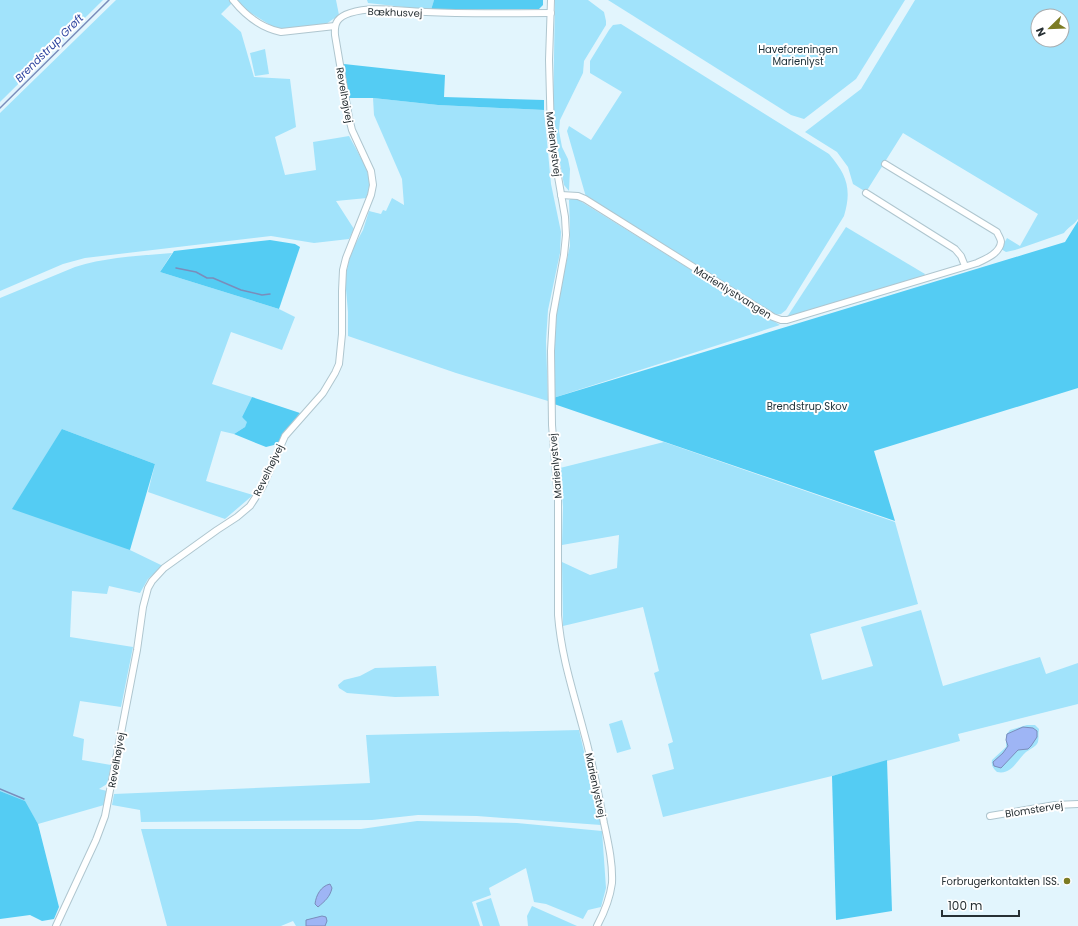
<svg xmlns="http://www.w3.org/2000/svg" width="1078" height="926" font-family="Poppins,sans-serif">
	<style>
		.green { fill: #a1e3fb; fill-rule: evenodd }
		.forest { fill: #54ccf3 }
		.water { fill: #9eb5f5; stroke: #7a8dbb }
		.lines { fill: none; stroke-linecap: round; stroke-linejoin: round }
		.stream { stroke: #7a8dbb; stroke-width: 1.5 }
		.minor-casing { stroke: #afc6cf; stroke-width: 8 }
		.minor { stroke: #fff; stroke-width: 6 }
		.poi-dot { fill: #7c7b23; stroke: #fff; stroke-width: 1.5 }
		.labels { text-anchor: middle; stroke-width: 4; stroke-linejoin: round; paint-order: stroke }
		.street-label { font-size: 10px; fill: #273034; stroke: #fff }
		.park-label { font-size: 10px; fill: #1b2f37; stroke: #fff }
		.poi-label { font-size: 10px; fill: #273034; stroke: #fff; text-anchor: end }
		.water-label { font-size: 11px; font-style: italic; fill: #2f45a0; stroke: #fff }
	</style>
	<rect width="100%" height="100%" fill="#e2f5fd"/>
	<g class="green">
		<path d="M 0,0 L 103,0 L 0,102 Z"/>
		<path d="M 116,0 L 229,0 L 232,3 L 221,14 L 241,32 L 254,77 L 290,79 L 296,127 L 275,137 L 285,175 L 316,170 L 313,142 L 349,136 L 366,167 L 370,182 L 367,198 L 336,201 L 354,229 L 349,239 L 314,243 L 271,236 L 85,258 L 63,264 L 0,291 L 0,113 Z"/>
		<path d="M 236,0 L 336,0 L 339,15 L 326,24 L 282,29 L 275,28 L 243,8 Z"/>
		<path d="M 367,0 L 434,0 L 431,10 L 368,3 Z"/>
		<path d="M 555,0 L 588,0 L 604,12 L 606,21 L 606,25 L 584,61 L 583,73 L 560,120 L 559,131 L 562,147 L 568,159 L 570,169 L 569,191 L 564,185 L 556,140 L 553,112 Z"/>
		<path d="M 608,0 L 905,0 L 856,79 L 804,119 L 791,115 Z"/>
		<path d="M 915,0 L 1078,0 L 1078,219 C 1074,225 1068,227 1064,233 L 1015,250 L 1006,252 L 1001,249 L 1007,238 L 1020,246 L 1038,214 L 903,133 L 866,192 L 853,184 L 848,167 L 837,152 L 805,132 L 861,89 ZM 1038,16 L 1062,16 L 1062,40 L 1038,40 Z"/>
		<path d="M 621,24 L 829,154 C 847,175 852,189 844,216 L 786,310 L 781,314 L 774,315 L 586,197 L 567,131 L 569,126 L 591,140 L 622,92 L 590,73 L 590,61 L 609,30 L 613,25 Z"/>
		<path d="M 265,49 L 269,74 L 255,76 L 250,53 Z"/>
		<path d="M 373,98 L 438,105 L 544,110 L 551,184 L 561,232 L 560,253 L 548,310 L 546,341 L 548,401 L 456,373 L 348,336 L 348,312 L 345,278 L 351,252 L 363,230 L 369,211 L 381,214 L 383,210 L 386,211 L 392,198 L 404,205 L 402,179 L 374,115 Z"/>
		<path d="M 574,197 L 585,204 L 780,325 L 553,398 L 555,326 L 558,298 L 570,246 L 570,228 L 569,200 Z"/>
		<path d="M 846,227 L 925,274 L 923,277 L 792,317 L 787,317 Z"/>
		<path d="M 172,253 L 160,272 L 279,309 L 295,317 L 282,350 L 231,332 L 212,384 L 252,397 L 242,417 L 248,421 L 245,427 L 234,434 L 221,431 L 206,481 L 253,495 L 225,519 L 148,492 L 155,464 L 62,429 L 130,550 L 163,566 L 148,579 L 140,593 L 109,586 L 107,594 L 72,591 L 70,637 L 133,647 L 121,707 L 80,701 L 73,736 L 84,739 L 82,760 L 111,765 L 107,784 L 99,789 L 107,791 L 104,805 L 38,824 L 24,801 L 0,791 L 0,298 L 75,267 C 106,257 139,256 172,253 Z"/>
		<path d="M 664,442 L 895,522 L 918,604 L 810,634 L 822,680 L 873,666 L 861,627 L 921,610 L 943,686 L 1040,657 L 1046,674 L 1078,663 L 1078,704 L 958,734 L 960,741 L 832,776 L 663,817 L 652,775 L 674,769 L 668,744 L 673,742 L 654,673 L 659,671 L 643,607 L 563,626 L 562,562 L 590,575 L 617,568 L 619,535 L 562,545 L 563,507 L 560,468 Z"/>
		<path d="M 436,666 L 439,696 L 395,697 L 347,693 L 339,688 L 338,685 L 344,680 L 360,676 L 375,668 Z"/>
		<path d="M 622,720 L 631,749 L 617,753 L 609,724 Z"/>
		<path d="M 1027,725 L 1035,725 L 1039,729 C 1038,733 1039,738 1038,742 C 1036,747 1030,749 1026,752 C 1016,761 1012,775 997,772 C 993,768 991,766 992,760 L 1006,747 L 1006,735 L 1010,730 Z"/>
		<path d="M 579,730 L 601,825 L 477,816 L 418,815 L 372,820 L 141,822 L 140,810 L 112,805 L 114,794 L 370,783 L 366,735 Z"/>
		<path d="M 417,821 L 517,823 L 602,831 L 606,888 L 601,907 L 588,910 L 583,919 L 546,904 L 534,902 L 526,868 L 489,888 L 491,895 L 472,902 L 480,926 L 296,926 L 293,921 L 281,926 L 167,926 L 141,829 L 361,829 Z"/>
		<path d="M 491,898 L 500,926 L 483,926 L 476,903 Z"/>
		<path d="M 532,906 L 577,926 L 528,926 L 527,916 Z"/>
	</g>
	<g class="forest">
		<path d="M 434,0 L 543,0 L 543,5 L 539,9 L 431,10 Z"/>
		<path d="M 344,64 L 445,75 L 444,97 L 544,100 L 544,110 L 438,105 L 373,98 L 349,98 Z"/>
		<path d="M 1078,221 L 1078,388 L 874,451 L 895,521 L 554,404 L 553,398 L 1065,242 Z"/>
		<path d="M 270,240 L 295,244 L 300,247 L 279,309 L 160,272 L 174,251 Z"/>
		<path d="M 252,397 L 300,413 L 286,430 L 278,444 L 266,447 L 234,434 L 245,427 L 247,422 L 242,417 Z"/>
		<path d="M 62,429 L 155,464 L 130,550 L 12,509 Z"/>
		<path d="M 887,760 L 892,911 L 836,920 L 832,776 Z"/>
		<path d="M 0,791 L 25,801 L 38,824 L 59,907 L 54,919 L 42,921 L 30,915 L 0,919 Z"/>
	</g>
	<g class="water">
		<path d="M 1023,727 L 1033,728 L 1037,731 L 1037,737 L 1031,746 L 1028,749 L 1018,750 L 1001,768 L 994,766 L 993,762 L 1003,753 L 1008,746 L 1006,740 L 1007,734 Z"/>
		<path d="M 330,884 L 332,888 C 330,897 325,901 318,907 L 315,904 C 316,895 321,886 330,884 Z"/>
		<path d="M 322,916 L 326,917 L 327,921 L 325,926 L 306,926 L 306,920 Z"/>
	</g>
	<g class="lines">
		<g class="stream">
			<path d="M 0,108 L 109,0"/>
			<path d="M 176,268 L 196,272 L 207,278 L 213,278 L 241,290 L 262,295 L 270,294"/>
			<path d="M 0,789 L 24,799"/>
		</g>
		<g class="minor-casing">
			<g id="minor">
				<path d="M 233,0 C 245,15 262,28 281,32 L 335,26"/>
				<path d="M 551,0 L 549,60 L 551,136 L 565,217 L 566,235 L 564,255 L 553,315 L 551,351 L 552,425 L 558,499 L 558,615 C 561,654 572,688 582,725 C 591,757 598,790 604,823 C 608,842 613,863 612,883 C 610,898 604,913 597,926"/>
				<path d="M 866,193 L 955,249 L 961,256 L 965,266"/>
				<path d="M 561,195 L 578,196 L 585,199 L 773,317 L 781,320 L 787,320 L 977,263 C 986,259 1000,253 1001,242 C 1001,239 998,235 997,232 L 885,164"/>
				<path d="M 990,816 L 1055,805 L 1078,804"/>
				<path d="M 56,926 L 96,840 L 105,816 L 137,650 L 143,607 L 148,588 L 152,581 L 164,568 L 217,530 L 237,517 L 250,506 L 263,486 L 285,436 L 323,393 L 335,373 L 339,364 L 342,334 L 342,291 L 343,270 L 346,258 L 371,195 L 373,185 L 371,171 L 352,130 L 349,118 L 335,35 C 334,22 338,17 350,13 C 374,5 401,12 426,12 C 467,14 509,13 551,13"/>
			</g>
		</g>
		<use href="#minor" class="minor"/>
	</g>
	<circle class="poi-dot" cx="1067" cy="881" r="4"/>
	<g class="labels">
		<g class="street-label">
			<text transform="translate(395 12) rotate(2)" y="4">Bækhusvej</text>
			<text transform="translate(345 95) rotate(80)" y="4">Revelhøjvej</text>
			<text transform="translate(554 144) rotate(83)" y="4">Marienlystvej</text>
			<text transform="translate(733 292) rotate(32)" y="4">Marienlystvangen</text>
			<text transform="translate(555 466) rotate(-95)" y="4">Marienlystvej</text>
			<text transform="translate(268 470) rotate(-64)" y="4">Revelhøjvej</text>
			<text transform="translate(116 760) rotate(-80)" y="4">Revelhøjvej</text>
			<text transform="translate(596 785) rotate(78)" y="4">Marienlystvej</text>
			<text transform="translate(1034 809) rotate(-9)" y="4">Blomstervej</text>
		</g>
		<g class="park-label">
			<text x="798" y="53">Haveforeningen<tspan x="798" dy="12">Marienlyst</tspan></text>
			<text x="807" y="410">Brendstrup Skov</text>
		</g>
		<g class="poi-label">
			<text x="1059" y="885">Forbrugerkontakten ISS.</text>
		</g>
		<g class="water-label">
			<text transform="translate(49 48) rotate(-45)" y="4">Brendstrup Grøft</text>
		</g>
	</g>
	<g transform="translate(1050 28) rotate(247)"><circle r="19" fill="#ffffff" stroke="#a9acae"/>
	<path d="M0-3L7 15L0 10L-7 15Z" fill="#7c7b23"/>
	<text y="-6" font-size="11" font-weight="bold" text-anchor="middle" fill="#273034">N</text>
	</g>
	<path d="M942 910v6h77v-6" fill="none" stroke="#273034" stroke-width="2"/>
	<text x="948" y="910" font-size="12" fill="#273034" stroke="#ffffff" stroke-width="3" paint-order="stroke">100 m</text>
</svg>
